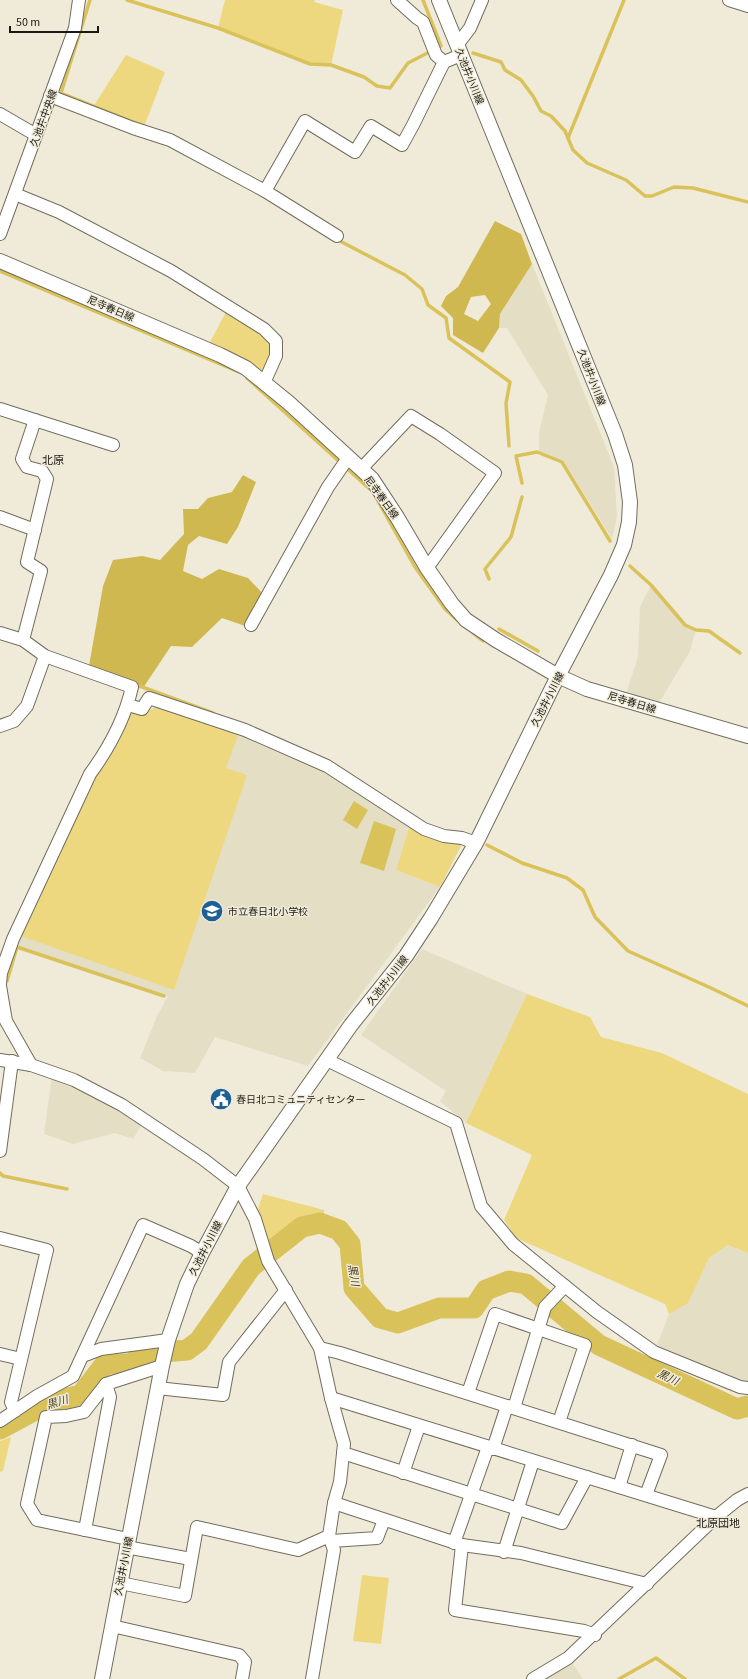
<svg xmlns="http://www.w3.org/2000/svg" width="748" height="1679" font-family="'Source Sans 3','Noto Sans JP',sans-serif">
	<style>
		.built { fill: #e4dec4 }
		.green { fill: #edd880 }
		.forest { fill: #d0b850; fill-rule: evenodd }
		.water { fill: #dac25a }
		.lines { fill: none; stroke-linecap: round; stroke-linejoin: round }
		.stream { stroke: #dac25a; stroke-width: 3.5 }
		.river { stroke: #dac25a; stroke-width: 21 }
		.minor-casing { stroke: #716d5d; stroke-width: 14 }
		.tertiary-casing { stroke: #716d5d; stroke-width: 16 }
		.minor { stroke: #fff; stroke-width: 12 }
		.tertiary { stroke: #fff; stroke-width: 14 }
		.labels { text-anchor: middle; stroke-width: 3; stroke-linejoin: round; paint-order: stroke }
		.street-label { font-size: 10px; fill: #1a1812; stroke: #f0ebd9 }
		.poi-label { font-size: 10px; fill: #1a1812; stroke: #f0ebd9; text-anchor: start }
		.neighbourhood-label { font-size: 11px; fill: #1a1812; stroke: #f0ebd9 }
		.water-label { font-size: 11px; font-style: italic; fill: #4c4217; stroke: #f0ebd9 }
	</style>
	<rect width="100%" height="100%" fill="#f0ebd9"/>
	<g class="built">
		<path d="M 532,264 L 614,467 L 617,517 L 612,539 L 564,461 L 539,452 L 539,432 L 548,395 L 507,328 L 499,328 L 500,315 Z"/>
		<path d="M 651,585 L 685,625 L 696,630 L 690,651 L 659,703 L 626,694 L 638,657 L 640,607 Z"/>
		<path d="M 156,707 L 239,733 L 323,770 L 410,824 L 396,870 L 440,887 L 308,1066 L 215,1037 L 195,1073 L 163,1071 L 140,1058 L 157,1016 L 168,996 L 17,946 L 91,781 L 107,760 L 128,712 L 141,715 Z"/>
		<path d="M 422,949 L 527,994 L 466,1123 L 440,1101 L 446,1091 L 361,1035 Z"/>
		<path d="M 52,1076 L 107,1102 L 142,1124 L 133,1139 L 115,1133 L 73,1144 L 44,1134 Z"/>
		<path d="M 728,1245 L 748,1253 L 748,1381 L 738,1381 L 657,1345 L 669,1314 L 688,1302 L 709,1258 Z"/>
		<path d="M 572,1663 L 583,1679 L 541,1679 Z"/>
	</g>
	<g class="green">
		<path d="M 225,0 L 315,0 L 314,2 L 343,10 L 331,65 L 310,64 L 218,28 Z"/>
		<path d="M 126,55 L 165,72 L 144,127 L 93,107 Z"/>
		<path d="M 227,310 L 271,342 L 272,357 L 264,371 L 209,344 Z"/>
		<path d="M 156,707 L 239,733 L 226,768 L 247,775 L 174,990 L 21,936 L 91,781 L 107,760 L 128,712 L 141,715 Z"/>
		<path d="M 410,824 L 462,844 L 440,887 L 396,870 Z"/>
		<path d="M 527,994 L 590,1017 L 601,1037 L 662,1053 L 748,1094 L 748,1253 L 728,1245 L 709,1258 L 688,1303 L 669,1314 L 665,1304 L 516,1238 L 504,1220 L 532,1155 L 466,1123 Z"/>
		<path d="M 263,1194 L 324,1210 L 324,1220 L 300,1219 L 267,1244 L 258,1209 Z"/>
		<path d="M 11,1437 L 3,1471 L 0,1472 L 0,1441 Z"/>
		<path d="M 362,1575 L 389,1578 L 381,1644 L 353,1641 Z"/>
	</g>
	<g class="forest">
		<path d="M 495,221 L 521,234 L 532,264 L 500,314 L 499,328 L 483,353 L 453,335 L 453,318 L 441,306 L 446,296 L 458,287 ZM 485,295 L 491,304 L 478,321 L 464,314 L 471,297 Z"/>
		<path d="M 243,475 L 256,482 L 238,527 L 227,544 L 199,536 L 188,545 L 183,571 L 202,579 L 219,569 L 248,578 L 268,599 L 251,628 L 222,618 L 192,647 L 171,646 L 143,688 L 89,666 L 103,586 L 113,560 L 142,556 L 160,560 L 184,534 L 183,509 L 198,509 L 208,498 L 232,492 Z"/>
	</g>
	<g class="water">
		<path d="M 354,801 L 368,810 L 357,829 L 343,820 Z"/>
		<path d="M 374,821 L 396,829 L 384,871 L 360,863 Z"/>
	</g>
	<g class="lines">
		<g class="stream">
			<path d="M 90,0 L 61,93 L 136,123"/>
			<path d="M 127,0 L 218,28 L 310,64 L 331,65 L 364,77 L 377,86 L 390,88 L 408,63 L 441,46 L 423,0"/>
			<path d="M 473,53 L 501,62 L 505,70 L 521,80 L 533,96 L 541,111 L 551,116 L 565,131 L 573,150 L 587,163 L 626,180 L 645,196 L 652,196 L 674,187 L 693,188 L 748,202"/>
			<path d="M 568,138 L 624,0"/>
			<path d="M 336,239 L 405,275 L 422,289 L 428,305 L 446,318 L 449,338 L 510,382 L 506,403 L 509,446"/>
			<path d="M 0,271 L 239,372"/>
			<path d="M 247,378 L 373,492 L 415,567 L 445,609 L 457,620"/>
			<path d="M 522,483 L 516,456 L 537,452 L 562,462 L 610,541"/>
			<path d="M 630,566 L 651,585 L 685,625 L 696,630 L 709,631 L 740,653"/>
			<path d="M 489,579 L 485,569 L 511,537 L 522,497"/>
			<path d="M 499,629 L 538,651"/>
			<path d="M 473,633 L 483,641"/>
			<path d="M 134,684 L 213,713"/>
			<path d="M 487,845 L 522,863 L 567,878 L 583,890 L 595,917 L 628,951 L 711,988 L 748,1006"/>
			<path d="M 7,981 L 17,947 L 164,996"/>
			<path d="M 0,1173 L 3,1176 L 67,1189"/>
			<path d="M 619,1679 L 656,1658 L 685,1679"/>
		</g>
		<path class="river" d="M 0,1429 L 50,1402 L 81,1395 L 105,1364 L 129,1364 L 152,1353 L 187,1350 L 199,1341 L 251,1267 L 302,1227 L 320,1223 L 339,1230 L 350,1244 L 354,1288 L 380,1318 L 398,1323 L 439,1308 L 474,1308 L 486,1290 L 509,1281 L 526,1284 L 599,1345 L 737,1409 L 748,1406"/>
		<g class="minor-casing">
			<g id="minor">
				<path d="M 397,0 L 417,18 L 423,22 L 436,55 L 444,62"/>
				<path d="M 729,0 L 748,6"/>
				<path d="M 457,45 L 470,28 L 482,0"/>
				<path d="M 50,96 L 133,128 L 170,140 L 265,191 L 337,236"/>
				<path d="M 0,114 L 36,135"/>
				<path d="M 265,191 L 305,121 L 355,152 L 371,126 L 402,145 L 413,125 L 444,62 L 461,55"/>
				<path d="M 15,194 L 59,212 L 171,271 L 264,329 L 276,341 L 276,356 L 264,383"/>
				<path d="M 0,234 L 75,28 L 79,0"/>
				<path d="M 0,409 L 113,445"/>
				<path d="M 361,469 L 411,416 L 440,434 L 495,473 L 427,568"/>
				<path d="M 0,517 L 35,530"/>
				<path d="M 251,625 L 328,487 L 348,458"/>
				<path d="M 0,633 L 23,640 L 45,656 L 132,687 C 125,718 109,748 90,774 L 13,939 L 1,973 L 0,984"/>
				<path d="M 23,640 L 41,571 L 27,562 L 47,479 L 42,471 L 27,467 L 22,459 L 35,420"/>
				<path d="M 128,705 L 142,709 L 149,698 L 245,730 L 327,766 L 424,829 L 444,836 L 462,838 L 476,843"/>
				<path d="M 0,726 L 14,721 L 27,706 L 45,656"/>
				<path d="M 0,986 L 6,1021 L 31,1065"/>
				<path d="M 0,1060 L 31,1065 L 74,1080 L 122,1105 L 203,1159 L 238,1186 L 255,1219 L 268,1261 L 320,1348 L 331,1398 L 344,1444 L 340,1482 L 334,1503 L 329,1536 L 334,1550 L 312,1679"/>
				<path d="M 327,1060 L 456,1123 L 481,1206 L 513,1244 L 597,1312 L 654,1352 L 740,1387 L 748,1388"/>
				<path d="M 0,1151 L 12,1061"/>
				<path d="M 0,1238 L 47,1250 L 11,1402 L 15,1411"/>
				<path d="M 320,1348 L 340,1353 L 661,1455 L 646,1495"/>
				<path d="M 0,1354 L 21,1359"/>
				<path d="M 83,1356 L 101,1349 L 168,1340"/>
				<path d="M 157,1388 L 223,1395 L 229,1362 L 286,1290"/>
				<path d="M 468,1393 L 495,1314 L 585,1345 L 559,1422"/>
				<path d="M 331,1398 L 716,1517"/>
				<path d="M 514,1408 L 545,1307 L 565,1286"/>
				<path d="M 0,1421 L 37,1396 L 73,1376 L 143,1225 L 191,1246 L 202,1253"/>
				<path d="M 493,1449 L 507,1406"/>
				<path d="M 343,1453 L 562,1523 L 587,1477"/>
				<path d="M 403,1473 L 419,1426"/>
				<path d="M 619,1487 L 632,1445"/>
				<path d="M 334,1503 L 462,1545 L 455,1610 L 584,1631 L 595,1635"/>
				<path d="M 85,1530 L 110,1397 L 106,1384"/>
				<path d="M 128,1539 L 37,1520 L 27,1504 L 46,1417 L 66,1416 L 84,1412 L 106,1384 L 162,1366"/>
				<path d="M 331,1541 L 377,1538 L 384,1520"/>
				<path d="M 454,1543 L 488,1447"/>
				<path d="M 462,1545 L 521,1553 L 647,1584"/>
				<path d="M 126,1547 L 191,1559"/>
				<path d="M 504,1552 L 533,1461"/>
				<path d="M 120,1583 L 185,1596 L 197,1527 L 298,1550 L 329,1536"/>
				<path d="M 112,1626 L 239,1655 L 245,1662 L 242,1679"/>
				<path d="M 533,1679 L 568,1658 L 716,1517 L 737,1500 L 748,1494"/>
			</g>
		</g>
		<g class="tertiary-casing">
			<g id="tertiary">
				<path d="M 0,261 L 220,355 L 246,368 L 289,403 L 372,479 L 397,517 L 427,568 L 452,604 L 466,620 L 496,640 L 558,676 L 587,689 L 748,736"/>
				<path d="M 102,1679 L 162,1366 L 168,1340 L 187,1284 L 202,1253 L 238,1186 L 351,1025 L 406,956 L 431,918 L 476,843 L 558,676 L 611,575 L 624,545 L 629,522 L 630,502 L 625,465 L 615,434 L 439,0"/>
			</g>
		</g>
		<use href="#minor" class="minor"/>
		<use href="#tertiary" class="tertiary"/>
	</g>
	<defs>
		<g id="school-disc" transform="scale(1.15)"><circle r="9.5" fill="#1c6095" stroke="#f0ebd9"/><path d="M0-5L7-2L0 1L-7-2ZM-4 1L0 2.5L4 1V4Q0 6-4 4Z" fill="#fff"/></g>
		<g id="civic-disc" transform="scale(1.15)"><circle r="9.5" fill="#1c6095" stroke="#f0ebd9"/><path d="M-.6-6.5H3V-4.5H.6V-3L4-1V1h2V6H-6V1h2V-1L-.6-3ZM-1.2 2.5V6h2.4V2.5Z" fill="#fff"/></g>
	</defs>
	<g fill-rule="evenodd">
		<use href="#school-disc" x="212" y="911"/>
		<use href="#civic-disc" x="221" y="1099"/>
	</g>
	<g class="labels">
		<g class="street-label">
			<text transform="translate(470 76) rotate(68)" y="4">久池井小川線</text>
			<text transform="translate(43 118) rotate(-70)" y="4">久池井中央線</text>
			<text transform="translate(111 308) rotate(23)" y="4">尼寺春日線</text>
			<text transform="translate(592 377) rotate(69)" y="4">久池井小川線</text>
			<text transform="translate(382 497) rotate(54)" y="4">尼寺春日線</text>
			<text transform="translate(547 699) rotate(-63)" y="4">久池井小川線</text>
			<text transform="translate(632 702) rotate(17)" y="4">尼寺春日線</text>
			<text transform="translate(387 980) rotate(-52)" y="4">久池井小川線</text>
			<text transform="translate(205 1248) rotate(-63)" y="4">久池井小川線</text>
			<text transform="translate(123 1566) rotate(-79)" y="4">久池井小川線</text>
		</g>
		<g class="poi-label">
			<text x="228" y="915">市立春日北小学校</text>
			<text x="236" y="1103">春日北コミュニティセンター</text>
		</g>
		<g class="neighbourhood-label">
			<text x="53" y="464">北原</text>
			<text x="718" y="1527">北原団地</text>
		</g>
		<g class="water-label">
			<text transform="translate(354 1275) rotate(81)" y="4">黒川</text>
			<text transform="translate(668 1377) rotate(25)" y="4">黒川</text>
			<text transform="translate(57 1402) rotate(-17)" y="4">黒川</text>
		</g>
	</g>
	<path d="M10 26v6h88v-6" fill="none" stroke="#1a1812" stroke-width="2"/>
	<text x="16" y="26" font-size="12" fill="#1a1812" stroke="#f0ebd9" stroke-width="3" paint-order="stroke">50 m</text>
</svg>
